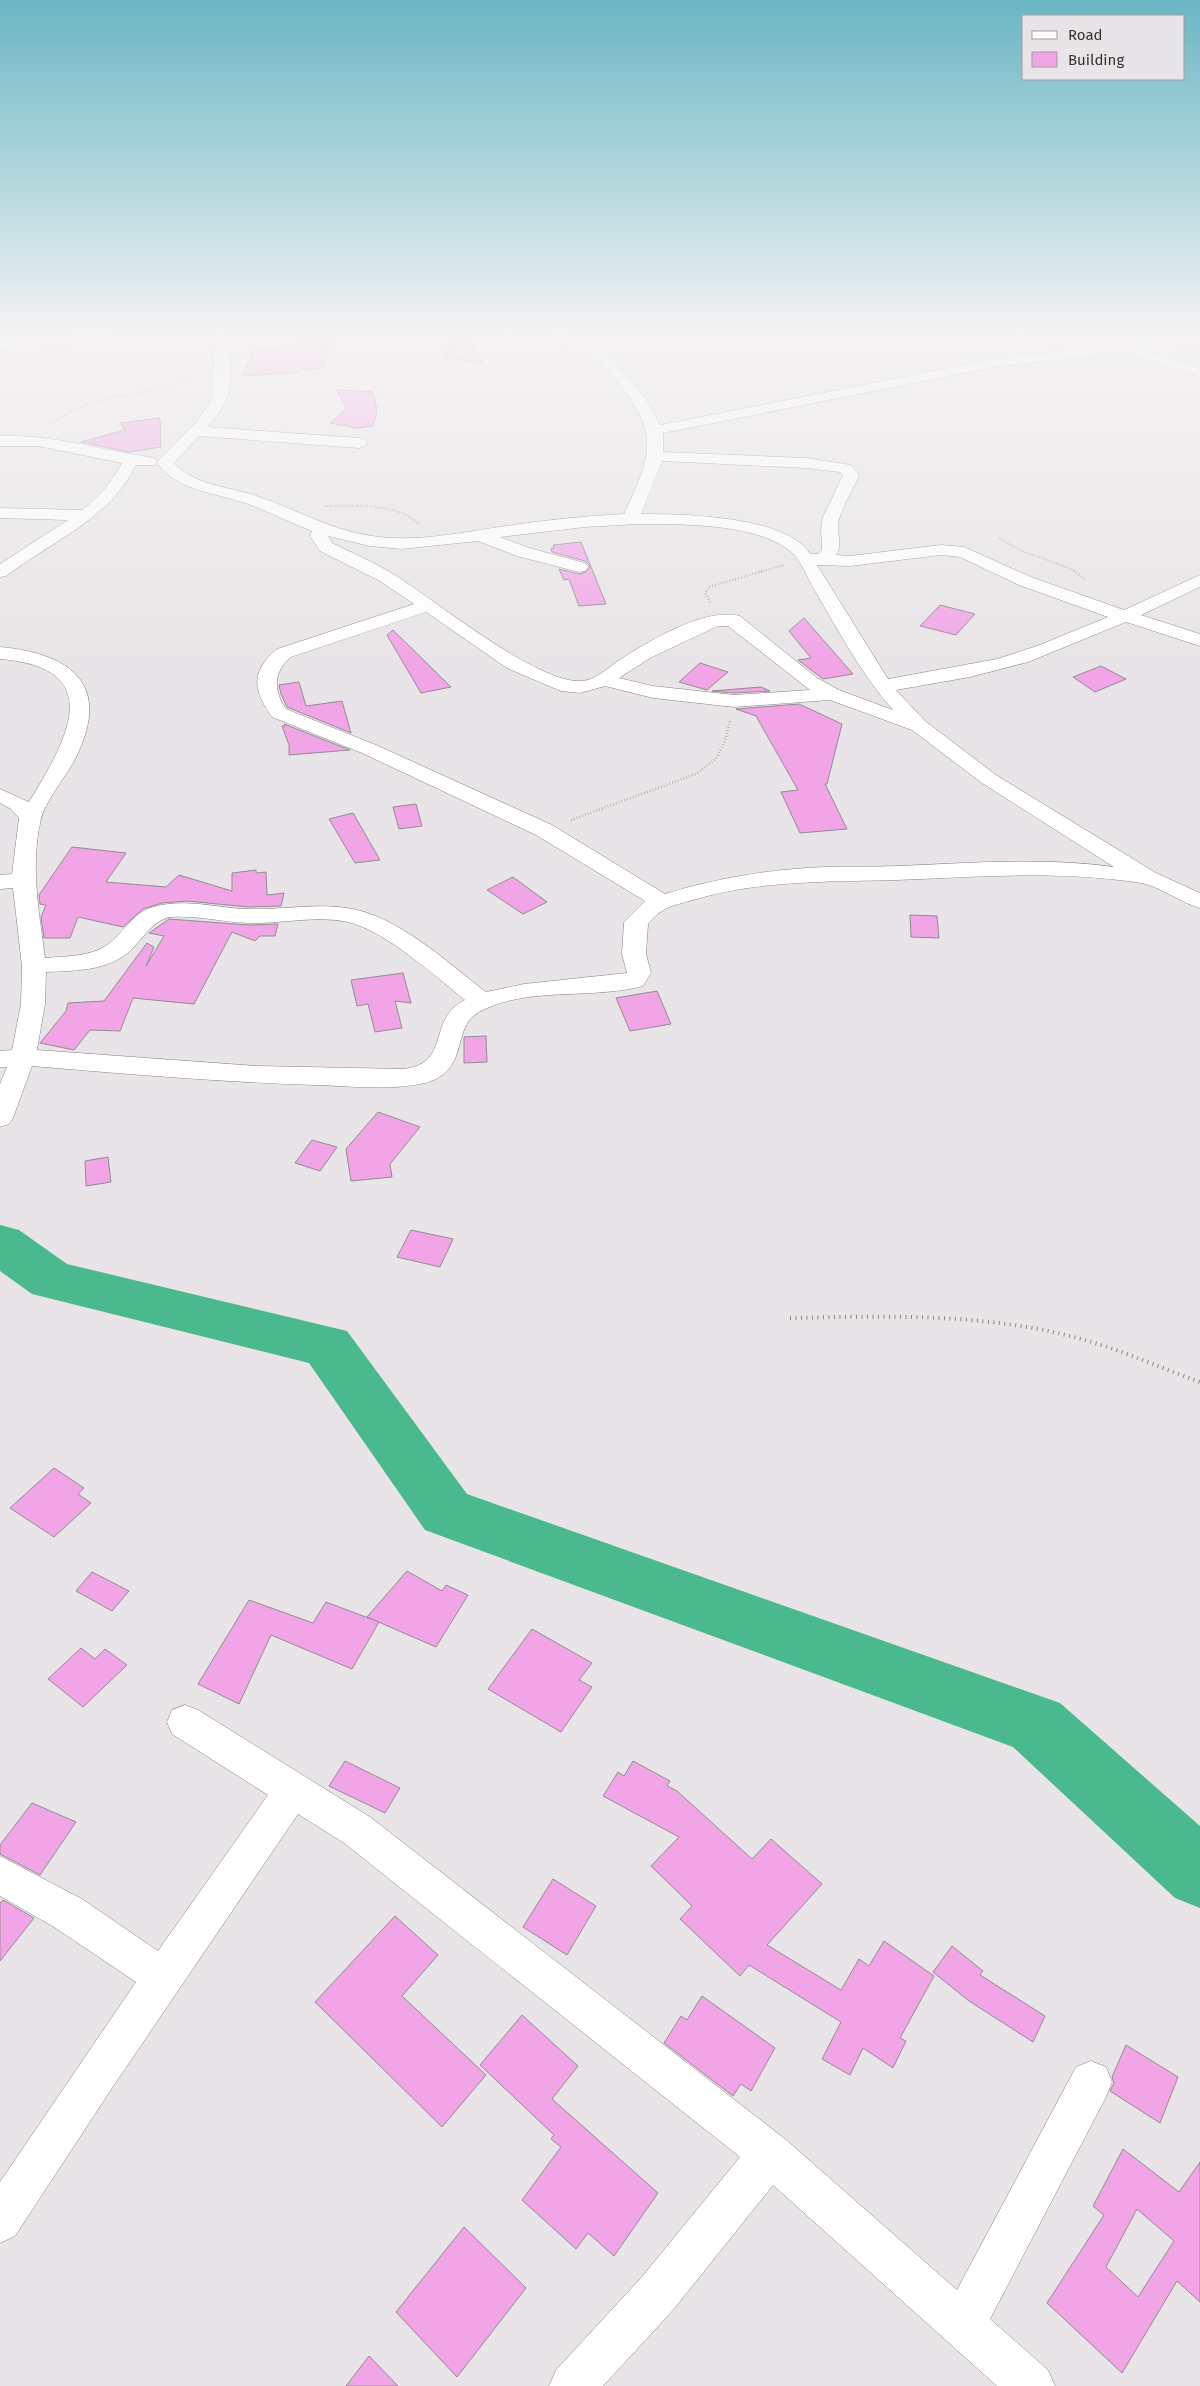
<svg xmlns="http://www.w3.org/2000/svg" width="1200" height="2386" font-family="'Fira Sans',sans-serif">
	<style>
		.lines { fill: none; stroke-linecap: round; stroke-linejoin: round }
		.river { fill: #4aba8e; fill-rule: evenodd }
		.building { fill: #f1a5e6; stroke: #908d90; fill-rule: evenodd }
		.minor-casing { stroke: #858285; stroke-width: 1 }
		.path-far2 { stroke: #888587; stroke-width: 2; stroke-dasharray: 0.5 2; stroke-linecap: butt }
		.path-far1 { stroke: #888587; stroke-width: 2.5; stroke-dasharray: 0.5 2.5; stroke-linecap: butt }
		.path { stroke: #888587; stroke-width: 4; stroke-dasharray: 1 4.5; stroke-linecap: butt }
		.minor { fill: #fff; fill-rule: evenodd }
	</style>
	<rect width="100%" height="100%" fill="#e8e4e7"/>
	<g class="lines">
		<path class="river" d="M 0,1225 L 19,1230 L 67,1264 L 347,1331 L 467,1494 L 1060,1703 L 1200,1826 L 1200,1908 L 1175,1898 L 1013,1747 L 425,1530 L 309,1363 L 32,1294 L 0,1271 Z"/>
	</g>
	<g class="building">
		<path d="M 307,332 L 331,332 L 324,368 L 300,370 L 294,373 L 242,376 L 254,349 L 289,346 Z"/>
		<path d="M 458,332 L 468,332 L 483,363 L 442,357 Z"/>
		<path d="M 337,390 L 373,392 L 377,411 L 373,426 L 357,428 L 330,423 L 347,409 Z"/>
		<path d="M 160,418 L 161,447 L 129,452 L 81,442 L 125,430 L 121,423 Z"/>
		<path d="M 581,542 L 606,604 L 579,606 L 569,579 L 564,580 L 559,569 L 579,574 L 586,572 L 590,566 L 585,561 L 552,552 L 551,549 L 554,548 L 553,545 Z"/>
		<path d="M 940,605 L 975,614 L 956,635 L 920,626 Z"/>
		<path d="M 804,618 L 853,674 L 823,679 L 798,660 L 811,658 L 789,631 Z"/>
		<path d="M 393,630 L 451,687 L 421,693 L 387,635 Z"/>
		<path d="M 700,663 L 728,672 L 707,690 L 679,682 Z"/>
		<path d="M 1101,666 L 1126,679 L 1095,692 L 1073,677 Z"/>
		<path d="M 299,682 L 306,706 L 342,701 L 351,733 L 287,707 L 281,694 L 279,685 Z"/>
		<path d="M 761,687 L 770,691 L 734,693 L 712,691 Z"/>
		<path d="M 799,704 L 842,724 L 827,784 L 825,784 L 847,829 L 800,833 L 781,792 L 798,790 L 756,716 L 736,709 Z"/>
		<path d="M 284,724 L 350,750 L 289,755 L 289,745 L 282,726 L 285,726 Z"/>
		<path d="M 416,804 L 422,826 L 399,829 L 393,807 Z"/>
		<path d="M 353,813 L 380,860 L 355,863 L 329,819 Z"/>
		<path d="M 72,847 L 126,853 L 106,882 L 166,887 L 179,875 L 232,891 L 232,873 L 256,870 L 256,873 L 266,872 L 267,895 L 284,893 L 281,906 L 248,907 L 187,901 L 162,903 L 143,909 L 123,927 L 78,917 L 70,938 L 44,938 L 41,917 L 46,905 L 40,904 L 39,895 Z"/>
		<path d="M 513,877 L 547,902 L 523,914 L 487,890 Z"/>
		<path d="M 910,915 L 937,916 L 939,938 L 911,937 Z"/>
		<path d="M 169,919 L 249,925 L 278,924 L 275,936 L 260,936 L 255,941 L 232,932 L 194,1004 L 133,998 L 120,1031 L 90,1030 L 74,1050 L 40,1043 L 66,1011 L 68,1003 L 104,1001 L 147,943 L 154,947 L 146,966 L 164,936 L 149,933 Z"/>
		<path d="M 403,973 L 411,1003 L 395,1001 L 402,1028 L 375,1032 L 368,1004 L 357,1006 L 351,980 Z"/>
		<path d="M 657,991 L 671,1024 L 630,1031 L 616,998 Z"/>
		<path d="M 486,1036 L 487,1062 L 464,1063 L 464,1037 Z"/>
		<path d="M 378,1112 L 420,1127 L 390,1164 L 392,1177 L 351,1181 L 346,1149 Z"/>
		<path d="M 312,1140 L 337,1147 L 320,1171 L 295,1163 Z"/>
		<path d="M 108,1157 L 111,1182 L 86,1186 L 85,1161 Z"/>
		<path d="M 411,1230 L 453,1239 L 440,1267 L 397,1257 Z"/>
		<path d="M 54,1468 L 84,1488 L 78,1494 L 91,1503 L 54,1537 L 10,1508 Z"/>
		<path d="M 407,1571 L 442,1591 L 446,1585 L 468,1595 L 436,1647 L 367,1617 Z"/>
		<path d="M 92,1572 L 129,1591 L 112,1611 L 76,1591 Z"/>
		<path d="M 249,1600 L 313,1623 L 326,1602 L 379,1622 L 352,1669 L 271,1635 L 239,1704 L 198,1684 Z"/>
		<path d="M 532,1629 L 592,1663 L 579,1680 L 592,1687 L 561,1732 L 488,1689 Z"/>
		<path d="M 81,1648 L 95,1659 L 105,1649 L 127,1665 L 83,1707 L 48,1679 Z"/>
		<path d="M 345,1761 L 400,1788 L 385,1813 L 329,1786 Z"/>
		<path d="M 633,1761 L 670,1781 L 667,1786 L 677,1791 L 752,1859 L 771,1839 L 822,1884 L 767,1945 L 841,1990 L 859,1959 L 869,1966 L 884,1941 L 934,1976 L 900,2038 L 906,2041 L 893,2068 L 863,2048 L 850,2075 L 822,2059 L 841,2022 L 749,1965 L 740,1976 L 680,1919 L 692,1906 L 651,1866 L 679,1837 L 603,1796 L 618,1772 L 624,1776 Z"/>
		<path d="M 32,1803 L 76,1822 L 40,1875 L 0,1854 L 0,1845 Z"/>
		<path d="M 553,1879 L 596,1906 L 567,1955 L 523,1927 Z"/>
		<path d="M 3,1900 L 34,1918 L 0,1961 L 0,1903 Z"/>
		<path d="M 395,1916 L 438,1955 L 402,1996 L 486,2075 L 442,2127 L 315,2002 Z"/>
		<path d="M 952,1946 L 983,1971 L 980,1975 L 1045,2016 L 1033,2042 L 969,2001 L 933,1972 Z"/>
		<path d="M 702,1996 L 775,2048 L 751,2091 L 741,2084 L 733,2096 L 664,2043 L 681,2016 L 687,2020 Z"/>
		<path d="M 522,2015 L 578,2066 L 552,2099 L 658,2193 L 614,2256 L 588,2233 L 576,2249 L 522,2200 L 561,2147 L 551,2139 L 554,2135 L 480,2065 Z"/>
		<path d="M 1126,2045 L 1178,2077 L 1160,2123 L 1110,2091 L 1114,2083 L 1112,2077 Z"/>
		<path d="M 1123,2149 L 1179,2192 L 1200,2162 L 1200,2302 L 1177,2281 L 1122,2373 L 1047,2303 L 1104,2215 L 1093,2206 ZM 1137,2209 L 1174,2241 L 1138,2297 L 1106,2267 Z"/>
		<path d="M 464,2227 L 526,2288 L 457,2377 L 396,2312 Z"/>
		<path d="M 369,2356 L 398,2386 L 346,2386 Z"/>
	</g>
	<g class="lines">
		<g class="minor-casing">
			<g id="minor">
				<path d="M 92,332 L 123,332 C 115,342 18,348 0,350 L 0,342 Z"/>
				<path d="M 214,332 L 228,332 C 229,350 233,382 227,398 C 223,409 215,419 207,427 L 359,438 L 365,440 L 367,443 L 365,446 L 359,448 L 199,436 L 174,463 C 192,484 228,487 254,495 C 294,508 329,530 372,536 C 417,543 462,532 507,526 C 546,520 585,516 624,514 C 650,459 661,435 619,384 C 609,372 600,359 586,351 C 574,345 552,345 545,332 L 561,332 L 597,346 L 606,352 L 646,399 L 660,425 L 995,359 L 1200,335 L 1200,343 L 1144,350 L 1200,368 L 1200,377 L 1126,352 L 995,367 L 663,433 L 663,452 L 806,458 L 851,465 L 859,475 C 853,491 841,507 838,524 C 837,536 843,544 836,555 L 850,556 L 941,545 L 964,547 L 1031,577 L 1124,610 L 1200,575 L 1200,587 L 1141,615 L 1200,634 L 1200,646 L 1126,622 L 1028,662 L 970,677 L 896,690 L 925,721 L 996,775 L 1156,873 L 1200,893 L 1200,908 C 1181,903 1159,886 1141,883 C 1060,870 978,877 896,880 C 828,882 759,880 693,900 C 683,903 671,905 662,911 C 656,914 652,920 648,924 L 646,954 L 651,973 L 643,986 C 591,1000 526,986 479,1012 C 450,1028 471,1071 425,1083 C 390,1091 351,1086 315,1085 C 221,1082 127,1074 32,1066 L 13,1118 L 9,1124 L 0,1127 L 0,1084 L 7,1067 L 0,1067 L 0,1051 L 12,1050 L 21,1004 L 22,966 L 13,888 L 0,889 L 0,875 L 12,874 L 19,818 L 11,809 L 0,803 L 0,789 L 29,802 C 66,741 110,668 0,659 L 0,647 C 76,654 113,688 73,763 C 65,777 44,804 41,819 C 30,865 39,911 45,958 C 65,956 90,957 107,945 C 123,934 131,915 150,908 C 183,897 215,908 248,909 C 281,910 315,903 347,908 C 397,915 447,962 486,992 L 524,984 L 627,973 L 622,954 L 624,922 L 645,901 L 536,835 L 362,753 L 272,717 C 253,690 250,672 277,649 L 414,604 L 380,581 L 320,551 L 310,536 L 312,531 C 291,523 272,513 251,505 C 220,493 177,492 157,463 L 159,460 L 198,420 L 213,398 ZM 662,461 L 806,468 L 840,472 L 843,475 L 823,517 L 821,529 L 822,549 L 818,554 L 810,554 C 787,516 683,514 641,514 ZM 637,524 C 680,524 754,523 789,550 C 800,558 807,577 814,589 C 838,630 861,674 893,710 L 839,690 L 817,678 L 740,616 C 703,607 648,642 618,661 C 608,668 595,680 582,681 C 538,685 434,599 393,574 C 374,562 352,553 332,543 L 328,536 L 370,546 L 401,549 L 478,541 L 517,556 L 579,572 L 585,571 L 588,567 L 585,563 L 529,548 L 500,537 L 585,527 ZM 941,555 L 960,557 L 1019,585 L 1108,617 L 1037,646 L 997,659 L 888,679 L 817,565 L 850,566 ZM 426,612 L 507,668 L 561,691 L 580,693 L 605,686 L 653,698 L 734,707 L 830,700 L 912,730 L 982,783 L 1114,867 C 1043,857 970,863 898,866 C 874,867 850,866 826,867 C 771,869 717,878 665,894 L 552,825 L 376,745 L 286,709 C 273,690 273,672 291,657 ZM 718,626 L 728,626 L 810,690 L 734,695 L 653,686 L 619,678 L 650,658 ZM 169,917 C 196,915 222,922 249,923 C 281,924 316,915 348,922 C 384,930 435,976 465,1000 C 426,1019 452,1063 404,1069 L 257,1066 L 37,1050 L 45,1004 L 46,972 C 71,971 104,971 125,955 C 141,943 149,923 169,917 Z"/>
				<path d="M 0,436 C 51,434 99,450 149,457 L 155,459 L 157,462 L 155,465 L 136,465 C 110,519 52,541 6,576 L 0,577 L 0,564 L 68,520 L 0,518 L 0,508 L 82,510 C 99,497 112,482 122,463 L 38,446 L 0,446 Z"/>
				<path d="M 185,1705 L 198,1710 L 370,1817 L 785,2139 L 957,2290 L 1076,2067 L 1091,2061 L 1106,2067 L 1112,2082 L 1106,2097 L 990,2319 L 1048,2370 L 1055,2386 L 997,2386 L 773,2185 L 673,2310 L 603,2386 L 549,2386 L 556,2370 L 641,2278 L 740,2157 L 344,1843 L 298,1814 L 112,2088 L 15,2236 L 0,2243 L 0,2182 L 136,1982 L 54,1927 L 0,1896 L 0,1856 L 82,1899 L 158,1951 L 268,1795 L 172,1734 L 167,1722 L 172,1710 Z"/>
			</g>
		</g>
		<g class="path-far2">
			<path d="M 50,424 C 61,417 72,410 84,405 C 122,392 162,394 199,374"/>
			<path d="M 325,506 C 355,506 396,502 419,524"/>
			<path d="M 999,538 L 1022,551 L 1069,568 L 1075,572"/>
			<path d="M 759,572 L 784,565"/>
		</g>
		<g class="path-far1">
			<path d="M 1074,571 L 1086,580"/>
			<path d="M 710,602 L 705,593 L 709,587 L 763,571"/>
			<path d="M 571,820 L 696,774 L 716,759 L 725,741 L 730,721"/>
		</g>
		<path class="path" d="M 790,1318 C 885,1316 982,1313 1074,1337 C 1117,1348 1158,1367 1200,1382"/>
		<use href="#minor" class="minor"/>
	</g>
	<linearGradient id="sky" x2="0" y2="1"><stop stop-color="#69b6c4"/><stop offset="0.5" stop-color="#f5f3f4"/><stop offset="1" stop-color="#f5f3f4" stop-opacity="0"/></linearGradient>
	<rect width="1200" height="666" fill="url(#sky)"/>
	<rect x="1022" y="15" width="162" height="65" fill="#e8e4e7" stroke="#a09c9f"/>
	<rect x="1032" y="31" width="25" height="8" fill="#ffffff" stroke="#a09c9f"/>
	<text x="1068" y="40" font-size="15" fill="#333133">Road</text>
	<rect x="1032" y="52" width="25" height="15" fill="#f1a5e6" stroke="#a09c9f"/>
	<text x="1068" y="65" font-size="15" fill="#333133">Building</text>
</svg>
